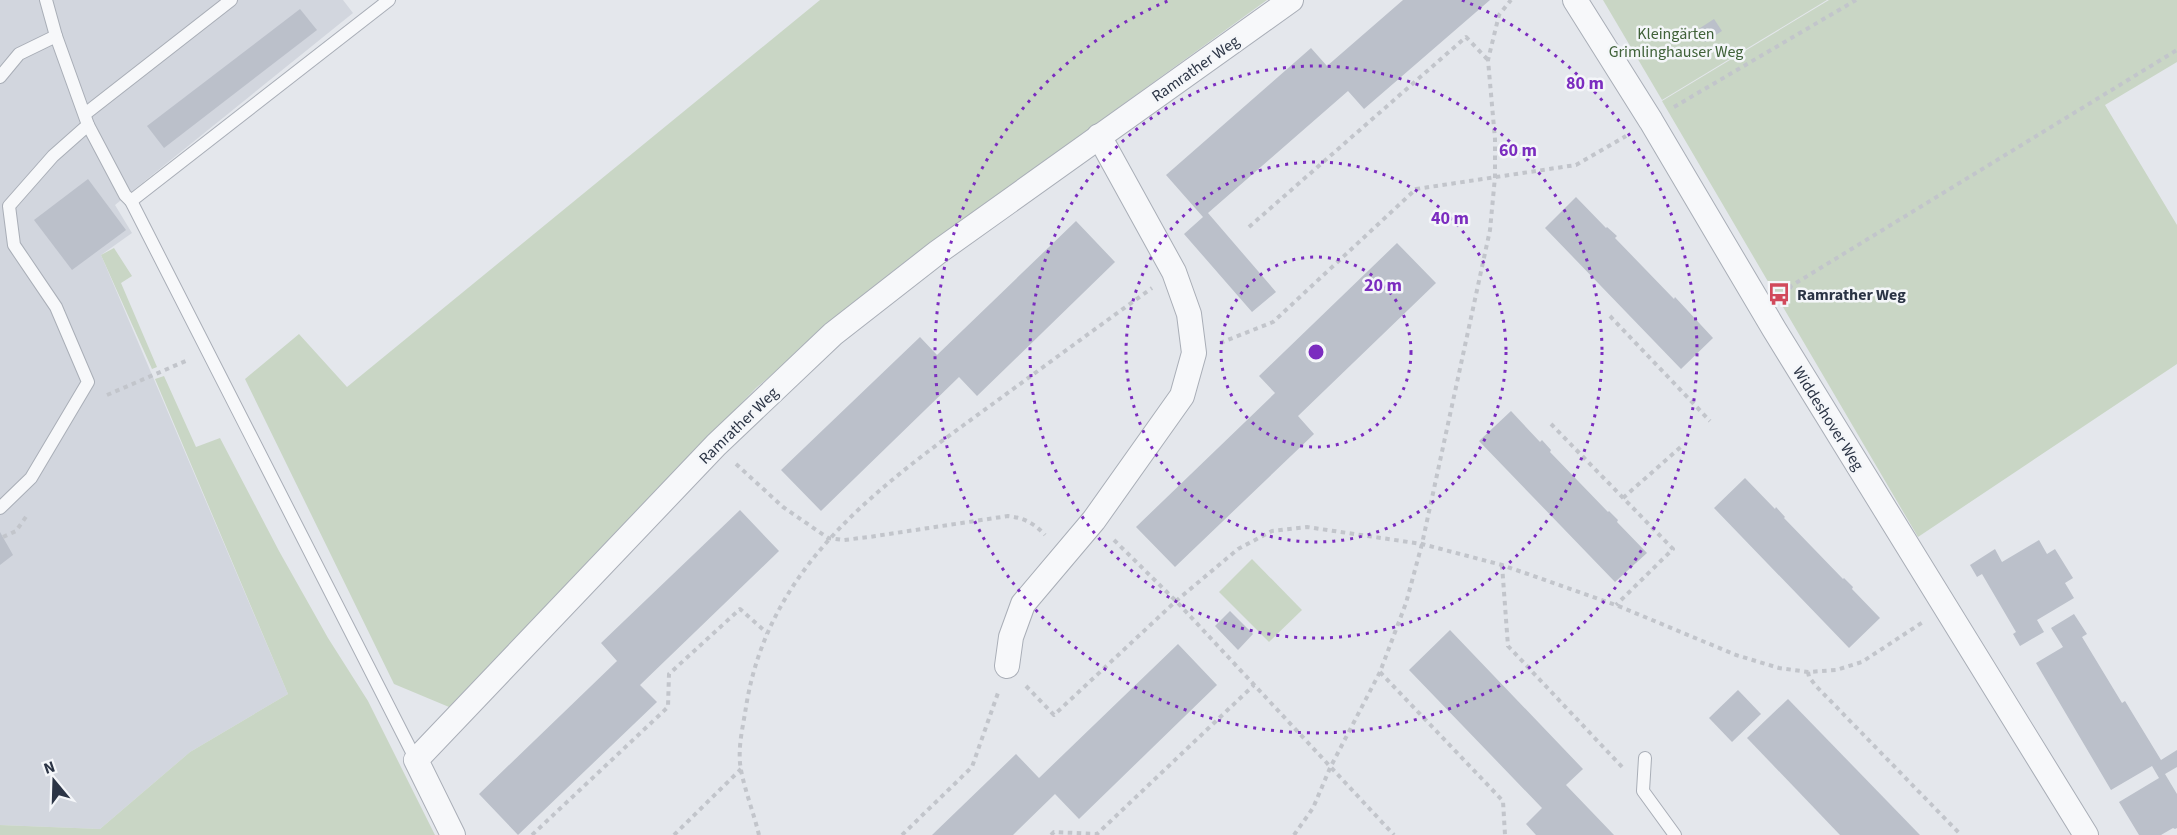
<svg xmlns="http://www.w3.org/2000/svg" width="2177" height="835" font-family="'Source Sans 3',sans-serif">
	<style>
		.built { fill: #d2d6de }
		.green { fill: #c9d6c5 }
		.building { fill: #bbc0ca }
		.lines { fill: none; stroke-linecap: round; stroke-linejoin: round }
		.service-casing { stroke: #a9aeb7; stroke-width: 14 }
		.minor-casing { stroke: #a9aeb7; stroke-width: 26 }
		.path { stroke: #c2c5cb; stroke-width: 4; stroke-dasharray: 4.5 4.5; stroke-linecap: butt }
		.service { stroke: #f7f8fa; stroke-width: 12 }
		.minor { stroke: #f7f8fa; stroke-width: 24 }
		.ring { fill: none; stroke: #7b2cbf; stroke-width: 3; stroke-dasharray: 3 6 }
		.labels { text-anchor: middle; stroke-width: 5; stroke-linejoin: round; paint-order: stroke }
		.park-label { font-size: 16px; fill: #3f6138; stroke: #f4f6f9 }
		.street-label { font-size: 16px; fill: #2b3445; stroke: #f4f6f9 }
		.poi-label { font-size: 16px; font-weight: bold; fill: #2b3445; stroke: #f4f6f9; text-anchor: start }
		.centre { fill: #7b2cbf; stroke: #f4f6f9; stroke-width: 3 }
		.ring-label { font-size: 18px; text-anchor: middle; font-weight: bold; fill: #7b2cbf; stroke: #f4f6f9; stroke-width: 5; stroke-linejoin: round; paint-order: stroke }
	</style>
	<rect width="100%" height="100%" fill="#e4e7ec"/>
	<path class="built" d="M 0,0 L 343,0 L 353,13 L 115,205 L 132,233 L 101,255 L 288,694 L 190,752 L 100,829 L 0,825 Z"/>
	<g class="green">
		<path d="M 820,0 L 1267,0 L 893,271 L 756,388 L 449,707 L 394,684 L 245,379 L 299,334 L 347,387 Z"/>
		<path d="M 1603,0 L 1827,0 L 1662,100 Z"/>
		<path d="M 1829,0 L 2177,0 L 2177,62 L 2105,105 L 2177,225 L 2177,364 L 1918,537 L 1662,101 Z"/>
		<path d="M 114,248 L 132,276 L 121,283 L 157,367 L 152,369 L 101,255 Z"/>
		<path d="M 164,376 L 196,447 L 220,438 L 279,551 L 328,638 L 368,701 L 435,835 L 0,835 L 0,825 L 100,829 L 190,752 L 288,694 L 155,379 Z"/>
		<path d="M 1252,559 L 1302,610 L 1269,642 L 1219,592 Z"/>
	</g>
	<g class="building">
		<path d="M 1403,0 L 1490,0 L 1364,109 L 1348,91 L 1208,213 L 1276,292 L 1252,312 L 1184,234 L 1203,217 L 1166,175 L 1311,48 L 1327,66 Z"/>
		<path d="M 300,9 L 317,30 L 164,148 L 147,126 Z"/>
		<path d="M 1714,19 L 1722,31 L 1705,42 L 1697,30 Z"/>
		<path d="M 88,179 L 126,230 L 72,270 L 34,220 Z"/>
		<path d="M 1576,197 L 1606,228 L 1607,227 L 1617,236 L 1615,238 L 1674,299 L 1675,297 L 1713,338 L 1681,369 L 1545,228 Z"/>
		<path d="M 1076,221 L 1115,262 L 977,396 L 959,377 L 821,511 L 781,470 L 920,337 L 937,355 Z"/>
		<path d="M 1397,243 L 1436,283 L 1298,416 L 1314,434 L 1175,567 L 1136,527 L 1275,393 L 1259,376 Z"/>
		<path d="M 1511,411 L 1540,442 L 1542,440 L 1551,450 L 1550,452 L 1608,512 L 1609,511 L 1618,520 L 1617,522 L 1647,553 L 1615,582 L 1479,441 Z"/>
		<path d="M 1745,478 L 1775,509 L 1776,507 L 1785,517 L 1784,518 L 1843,579 L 1844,578 L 1853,587 L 1852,589 L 1880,618 L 1849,648 L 1714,508 Z"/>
		<path d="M 740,510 L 779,551 L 640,685 L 657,702 L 518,835 L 479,794 L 617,661 L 601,643 Z"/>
		<path d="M 0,532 L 13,555 L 0,565 Z"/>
		<path d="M 2039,540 L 2047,554 L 2055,549 L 2073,578 L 2065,583 L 2074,598 L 2037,620 L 2044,632 L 2020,646 L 2013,634 L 2016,632 L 1982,574 L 1977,577 L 1970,565 L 1995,549 L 2002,562 Z"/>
		<path d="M 1230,611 L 1253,634 L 1238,650 L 1215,626 Z"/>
		<path d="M 2074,614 L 2087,634 L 2082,637 L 2122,703 L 2125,701 L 2161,760 L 2177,750 L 2177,767 L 2165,774 L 2177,794 L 2177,828 L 2175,829 L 2173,828 L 2161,835 L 2139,835 L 2119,802 L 2159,778 L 2152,766 L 2111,790 L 2036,663 L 2063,647 L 2051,628 Z"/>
		<path d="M 1450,630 L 1583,769 L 1566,785 L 1614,835 L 1536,835 L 1526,824 L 1542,808 L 1409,670 Z"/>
		<path d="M 1178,644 L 1217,685 L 1079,819 L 1055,794 L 1013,835 L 932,835 L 1016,754 L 1039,778 Z"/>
		<path d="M 1738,690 L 1761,714 L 1732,742 L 1709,718 Z"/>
		<path d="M 1788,699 L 1855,768 L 1920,835 L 1840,835 L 1747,738 Z"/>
	</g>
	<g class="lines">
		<g class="service-casing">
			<g id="service">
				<path d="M 46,0 L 56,36 L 88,125 L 125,195 L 131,201 L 416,760"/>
				<path d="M 0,77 L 19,54 L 56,36"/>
				<path d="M 85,114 L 231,0"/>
				<path d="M 131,201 L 389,0"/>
				<path d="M 0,508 L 31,478 L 88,382 L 56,307 L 14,245 L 9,206 L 53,156 L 88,125"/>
				<path d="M 1645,758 L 1643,791 L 1675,835"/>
			</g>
		</g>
		<g class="minor-casing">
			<g id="minor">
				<path d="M 1575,0 L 1651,121 L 1774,329 L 2086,835"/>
				<path d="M 1007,666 L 1011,637 L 1023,604 L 1094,520 L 1182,396 L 1194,353 L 1189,314 L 1174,272 L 1099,136"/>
				<path d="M 453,835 L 416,760 L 716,445 L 833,334 L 938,252 L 1291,0"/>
			</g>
		</g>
		<g class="path">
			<path d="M 1674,107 L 1856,0"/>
			<path d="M 1249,227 L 1466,37 L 1487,59"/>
			<path d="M 1786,297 L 1791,286 L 2177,50"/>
			<path d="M 1610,316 L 1710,421"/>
			<path d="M 1220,343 L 1273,322 L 1416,189 L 1576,165 L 1626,136"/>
			<path d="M 107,395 L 188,360"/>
			<path d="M 1551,424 L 1673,549 L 1616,605"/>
			<path d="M 736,464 L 783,507 L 828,538 L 844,540 L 869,537 L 1008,516 C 1024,518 1034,523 1045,535"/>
			<path d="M 1623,498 L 1683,445"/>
			<path d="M 3,537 L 16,531 L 28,514"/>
			<path d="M 1114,540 L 1176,601 L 1394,835"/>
			<path d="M 1502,565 L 1508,646 L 1623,768"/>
			<path d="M 1380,672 L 1503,801 L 1505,835"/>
			<path d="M 1808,672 L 1809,677 L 1816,686 L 1961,835"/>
			<path d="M 1026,686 L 1054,715 L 1176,601 L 1238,549 L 1272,531 L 1307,527 L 1422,544 L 1502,565 L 1616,605 L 1736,655 L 1779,668 L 1808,672 L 1836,670 L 1862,662 L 1923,622"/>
			<path d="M 532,835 L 668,707 L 669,674 L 740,609 L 767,633"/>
			<path d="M 674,835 L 741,769"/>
			<path d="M 759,835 C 754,814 745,791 741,770 C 737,749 743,727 746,707 C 769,562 884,483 994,403 C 1046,365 1099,326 1152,288"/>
			<path d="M 902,835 L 972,767 L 999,690"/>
			<path d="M 1051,835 L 1054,832 L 1097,834 L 1254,685"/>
			<path d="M 1294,835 L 1313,808 L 1330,768 L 1380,672 L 1406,603 L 1422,544 L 1490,230 L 1495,177 L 1495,139 L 1488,60 L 1499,15 L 1511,0"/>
		</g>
		<use href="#service" class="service"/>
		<use href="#minor" class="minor"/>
	</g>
	<g class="ring">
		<circle cx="1316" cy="352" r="95"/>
		<circle cx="1316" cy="352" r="190"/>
		<circle cx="1316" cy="352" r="286"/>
		<path d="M1462 0A381 381 0 1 1 1170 0"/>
	</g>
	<defs>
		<g id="bus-bare" transform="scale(1.8)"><path d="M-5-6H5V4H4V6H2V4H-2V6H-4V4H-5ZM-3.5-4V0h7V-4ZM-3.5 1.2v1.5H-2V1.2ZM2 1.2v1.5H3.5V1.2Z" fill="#d1495b" stroke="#f4f6f9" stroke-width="2.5" paint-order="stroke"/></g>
	</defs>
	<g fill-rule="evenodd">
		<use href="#bus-bare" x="1779" y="294"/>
	</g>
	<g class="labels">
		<g class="park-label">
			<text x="1676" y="39">Kleingärten<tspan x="1676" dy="18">Grimlinghauser Weg</tspan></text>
		</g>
		<g class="street-label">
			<text transform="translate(1195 68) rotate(-35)" y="6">Ramrather Weg</text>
			<text transform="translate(1829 418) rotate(58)" y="6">Widdeshover Weg</text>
			<text transform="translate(738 425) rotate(-44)" y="6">Ramrather Weg</text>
		</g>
		<g class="poi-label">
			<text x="1797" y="300">Ramrather Weg</text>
		</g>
	</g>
	<circle cx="1316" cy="352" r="9" class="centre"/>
	<g class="ring-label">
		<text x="1585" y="89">80 m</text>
		<text x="1518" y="156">60 m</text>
		<text x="1450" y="224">40 m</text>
		<text x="1383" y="291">20 m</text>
	</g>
	<g transform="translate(54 781) rotate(341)" stroke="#f4f6f9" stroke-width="4.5" paint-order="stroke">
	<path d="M0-4.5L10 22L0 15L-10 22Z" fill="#2b3445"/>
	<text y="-9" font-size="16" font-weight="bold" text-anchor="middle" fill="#2b3445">N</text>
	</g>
</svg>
